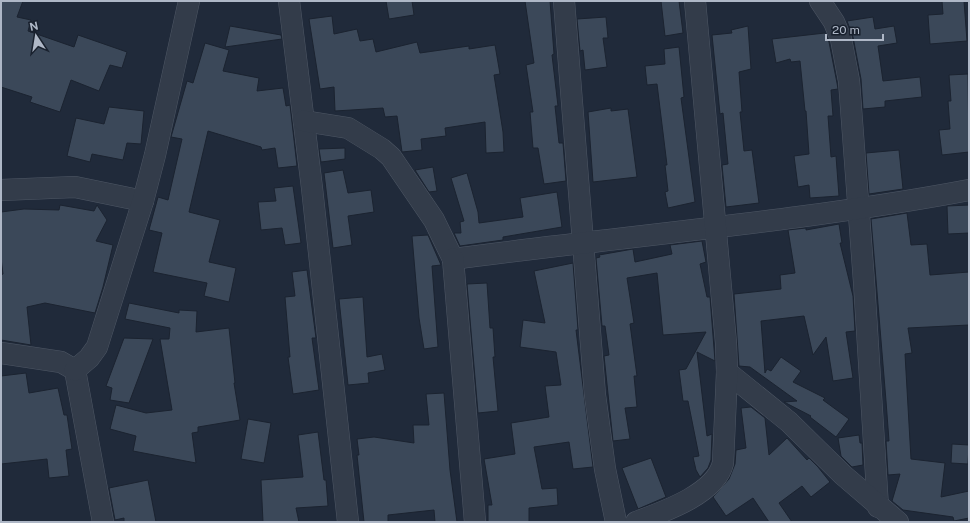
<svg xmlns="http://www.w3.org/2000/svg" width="970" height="523" font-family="'Public Sans',sans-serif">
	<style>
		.building { fill: #3b4859; stroke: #1b2330 }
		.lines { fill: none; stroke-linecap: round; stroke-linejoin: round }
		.minor-casing { stroke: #4e5765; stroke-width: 22 }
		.minor { stroke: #333c4a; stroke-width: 21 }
	</style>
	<rect width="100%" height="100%" fill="#202a3a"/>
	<g class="building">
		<path d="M 1,1 L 23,1 L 17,17 L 31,20 L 28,31 L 74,47 L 78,35 L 127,52 L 122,68 L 110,65 L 99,91 L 71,80 L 60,112 L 30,102 L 32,97 L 1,87 Z"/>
		<path d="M 386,1 L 412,1 L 414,15 L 389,19 Z"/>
		<path d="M 525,1 L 550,1 L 554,54 L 552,55 L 558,106 L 555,106 L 559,143 L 563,143 L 566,181 L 544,184 L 538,148 L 533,148 L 530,112 L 533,112 L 526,65 L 534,63 Z"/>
		<path d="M 661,1 L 679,1 L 683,33 L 665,36 Z"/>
		<path d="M 942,1 L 964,1 L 967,41 L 930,44 L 928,15 L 943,14 Z"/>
		<path d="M 332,16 L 334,34 L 357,29 L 360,41 L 373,39 L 376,52 L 417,42 L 420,53 L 469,46 L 469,49 L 495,45 L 500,74 L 494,75 L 503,132 L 504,152 L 486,153 L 485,122 L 445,128 L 446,136 L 421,139 L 422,150 L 402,152 L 397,116 L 385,117 L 383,108 L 335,111 L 334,87 L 320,89 L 309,19 Z"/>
		<path d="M 606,17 L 608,38 L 603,38 L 607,67 L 585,70 L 583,50 L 580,51 L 577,19 Z"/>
		<path d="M 873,17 L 875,29 L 894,26 L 897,43 L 878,46 L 883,81 L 920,77 L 922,97 L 885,101 L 885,107 L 863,109 L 861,79 L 853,37 L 847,21 Z"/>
		<path d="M 230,26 L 281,35 L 282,39 L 225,47 Z"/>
		<path d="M 748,26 L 751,69 L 739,72 L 742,112 L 740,112 L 744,151 L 752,150 L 759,203 L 726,207 L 722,165 L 728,164 L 723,113 L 720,114 L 712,35 L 732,33 L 731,30 Z"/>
		<path d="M 825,33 L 829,42 L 837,83 L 838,89 L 831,90 L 833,116 L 828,116 L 831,157 L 836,156 L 839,196 L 810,198 L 809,185 L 798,187 L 794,156 L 809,154 L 806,111 L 805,111 L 800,61 L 791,62 L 790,59 L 776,63 L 772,39 Z"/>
		<path d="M 205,43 L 229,50 L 223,71 L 259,78 L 257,91 L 283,88 L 286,106 L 290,105 L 297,166 L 278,168 L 275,148 L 262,150 L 261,147 L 208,131 L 189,212 L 220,220 L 209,262 L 236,268 L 229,302 L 204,296 L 207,283 L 153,272 L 162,233 L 149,230 L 158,197 L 168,200 L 182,139 L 171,137 L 187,81 L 193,83 Z"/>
		<path d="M 679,47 L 684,97 L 681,98 L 695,202 L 668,208 L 665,192 L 668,191 L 665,165 L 667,165 L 657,84 L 647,85 L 645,66 L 665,64 L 664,49 Z"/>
		<path d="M 968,74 L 969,152 L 942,155 L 939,130 L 950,129 L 948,101 L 951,101 L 949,75 Z"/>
		<path d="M 109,107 L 144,111 L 141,144 L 127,143 L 123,160 L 92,154 L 90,162 L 67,156 L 76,118 L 104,124 Z"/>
		<path d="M 611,108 L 611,111 L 628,109 L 637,177 L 593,182 L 588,112 Z"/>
		<path d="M 345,148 L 345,159 L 321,162 L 319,149 Z"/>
		<path d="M 899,150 L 903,189 L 869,194 L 866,153 Z"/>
		<path d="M 433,167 L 437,191 L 429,192 L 415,170 Z"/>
		<path d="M 343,170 L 348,193 L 371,190 L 374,212 L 348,216 L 352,245 L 333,248 L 324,173 Z"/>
		<path d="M 467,173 L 478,212 L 479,223 L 523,217 L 520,198 L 557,192 L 562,227 L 503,237 L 503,240 L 460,246 L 454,233 L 461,233 L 460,222 L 464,221 L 451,178 Z"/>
		<path d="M 293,186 L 301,243 L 285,245 L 282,228 L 261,230 L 258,202 L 276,201 L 274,188 Z"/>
		<path d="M 60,205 L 94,211 L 97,205 L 107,220 L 96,241 L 113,245 L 103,287 L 95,313 L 45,303 L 27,307 L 31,345 L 1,340 L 1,275 L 3,274 L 1,258 L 1,212 L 24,209 L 59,210 Z"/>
		<path d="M 969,205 L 969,233 L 948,234 L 947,206 Z"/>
		<path d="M 907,213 L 911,245 L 927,244 L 930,275 L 969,272 L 969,325 L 908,328 L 912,353 L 905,354 L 911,459 L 945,463 L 941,497 L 969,491 L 969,518 L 954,521 L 953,517 L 903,510 L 892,501 L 900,474 L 888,475 L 886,441 L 889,441 L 886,401 L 871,219 Z"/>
		<path d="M 839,224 L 842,243 L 840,243 L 853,296 L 855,331 L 846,332 L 853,378 L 833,381 L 826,337 L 813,355 L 804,316 L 761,321 L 765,373 L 767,369 L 771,371 L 781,357 L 801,371 L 793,382 L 825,398 L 823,400 L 849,419 L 836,437 L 810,417 L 811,416 L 784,402 L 797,401 L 750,367 L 739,366 L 734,294 L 781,289 L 780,275 L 795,273 L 788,230 L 806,228 L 806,230 Z"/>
		<path d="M 428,235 L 441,265 L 432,266 L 438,347 L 424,349 L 419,318 L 412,236 Z"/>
		<path d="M 702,241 L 706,262 L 700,264 L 707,297 L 710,297 L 715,361 L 697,352 L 707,436 L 712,434 L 711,460 L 708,468 L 700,477 L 696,470 L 693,457 L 699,456 L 688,401 L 683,401 L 679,370 L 686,369 L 706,332 L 663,335 L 657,273 L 627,278 L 634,323 L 630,324 L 637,376 L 634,376 L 637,407 L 625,408 L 630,439 L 613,441 L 604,356 L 609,355 L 605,326 L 602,326 L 596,258 L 600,257 L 599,255 L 633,249 L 635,262 L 672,254 L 670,245 Z"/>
		<path d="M 573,263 L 578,330 L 576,330 L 593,467 L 573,469 L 569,442 L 534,447 L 542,489 L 557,488 L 558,505 L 529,508 L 529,522 L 488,522 L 488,505 L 492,505 L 484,459 L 515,454 L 511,423 L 549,417 L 545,386 L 561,385 L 556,352 L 520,347 L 523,320 L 545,323 L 534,271 Z"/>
		<path d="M 307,270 L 316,338 L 312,338 L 319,390 L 293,394 L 288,357 L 290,357 L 285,297 L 295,296 L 292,272 Z"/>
		<path d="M 487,283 L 490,328 L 493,328 L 495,357 L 493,357 L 498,411 L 478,413 L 467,284 Z"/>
		<path d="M 363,297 L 367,357 L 382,354 L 385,370 L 368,373 L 369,383 L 348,385 L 339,299 Z"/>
		<path d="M 129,303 L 179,313 L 179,310 L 197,311 L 196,332 L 229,328 L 235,383 L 234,383 L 240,420 L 198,427 L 198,432 L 192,433 L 196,463 L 133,451 L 136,436 L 110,429 L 116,405 L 146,413 L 172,410 L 160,339 L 169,339 L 170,328 L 125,319 Z"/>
		<path d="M 124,338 L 153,339 L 129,403 L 110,400 L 112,388 L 106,386 Z"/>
		<path d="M 26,373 L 29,393 L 58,388 L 64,415 L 67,415 L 72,449 L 66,450 L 69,476 L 49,478 L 47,459 L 1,464 L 1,376 Z"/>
		<path d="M 444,393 L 450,470 L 457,522 L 435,522 L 434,510 L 388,515 L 388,522 L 364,522 L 357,455 L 359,455 L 357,439 L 374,437 L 414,443 L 413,425 L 429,425 L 426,394 Z"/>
		<path d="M 751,407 L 765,418 L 769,455 L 787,438 L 807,460 L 809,458 L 818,467 L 830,482 L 811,497 L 802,486 L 779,503 L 792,522 L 769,522 L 753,498 L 726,516 L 713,497 L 729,479 L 735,464 L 736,450 L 746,448 L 741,408 Z"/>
		<path d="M 248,419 L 271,423 L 264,463 L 241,459 Z"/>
		<path d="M 318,432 L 324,480 L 326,480 L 328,506 L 296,508 L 299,522 L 263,522 L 261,480 L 303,477 L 298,435 Z"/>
		<path d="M 859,435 L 860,443 L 862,443 L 863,465 L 852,467 L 841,456 L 838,438 Z"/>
		<path d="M 952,444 L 969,445 L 968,464 L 951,463 Z"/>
		<path d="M 651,458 L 666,497 L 638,509 L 622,468 Z"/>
		<path d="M 148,480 L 156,522 L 124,522 L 124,518 L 115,520 L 109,488 Z"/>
	</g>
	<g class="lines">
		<g class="minor-casing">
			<g id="minor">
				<path d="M 289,1 L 312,188 L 348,522"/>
				<path d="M 564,1 L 595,395 L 605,469 L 616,522"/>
				<path d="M 820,1 L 834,22 L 841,39 L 849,81 L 864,282 L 878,507"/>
				<path d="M 304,121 L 348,128 L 382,149 L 391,157 L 434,220 L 453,259 C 625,236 799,222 969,190"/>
				<path d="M 1,190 L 75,187 L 143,201"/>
				<path d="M 453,259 L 475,522"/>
				<path d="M 1,353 L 61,362 L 75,370 L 103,522"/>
				<path d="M 75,370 L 89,358 L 97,347 L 143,201 L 155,155 L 189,1"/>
				<path d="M 727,372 L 789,422 L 843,475 L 898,522"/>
				<path d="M 636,522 C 663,512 716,494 723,463 L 727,372 L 726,343 L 695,1"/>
			</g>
		</g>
		<use href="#minor" class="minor"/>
	</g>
	<rect width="970" height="523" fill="none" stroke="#aeb7c6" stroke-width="4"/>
	<g transform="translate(36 36) rotate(348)" stroke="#19212e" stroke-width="3" paint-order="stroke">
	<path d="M0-3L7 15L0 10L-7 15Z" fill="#aeb7c6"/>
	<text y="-6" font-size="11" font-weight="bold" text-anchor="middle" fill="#aeb7c6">N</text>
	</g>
	<path d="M826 34v6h57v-6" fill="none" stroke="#aeb7c6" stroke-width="2"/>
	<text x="832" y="34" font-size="12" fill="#aeb7c6" stroke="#19212e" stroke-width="3" paint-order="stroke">20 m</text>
</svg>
